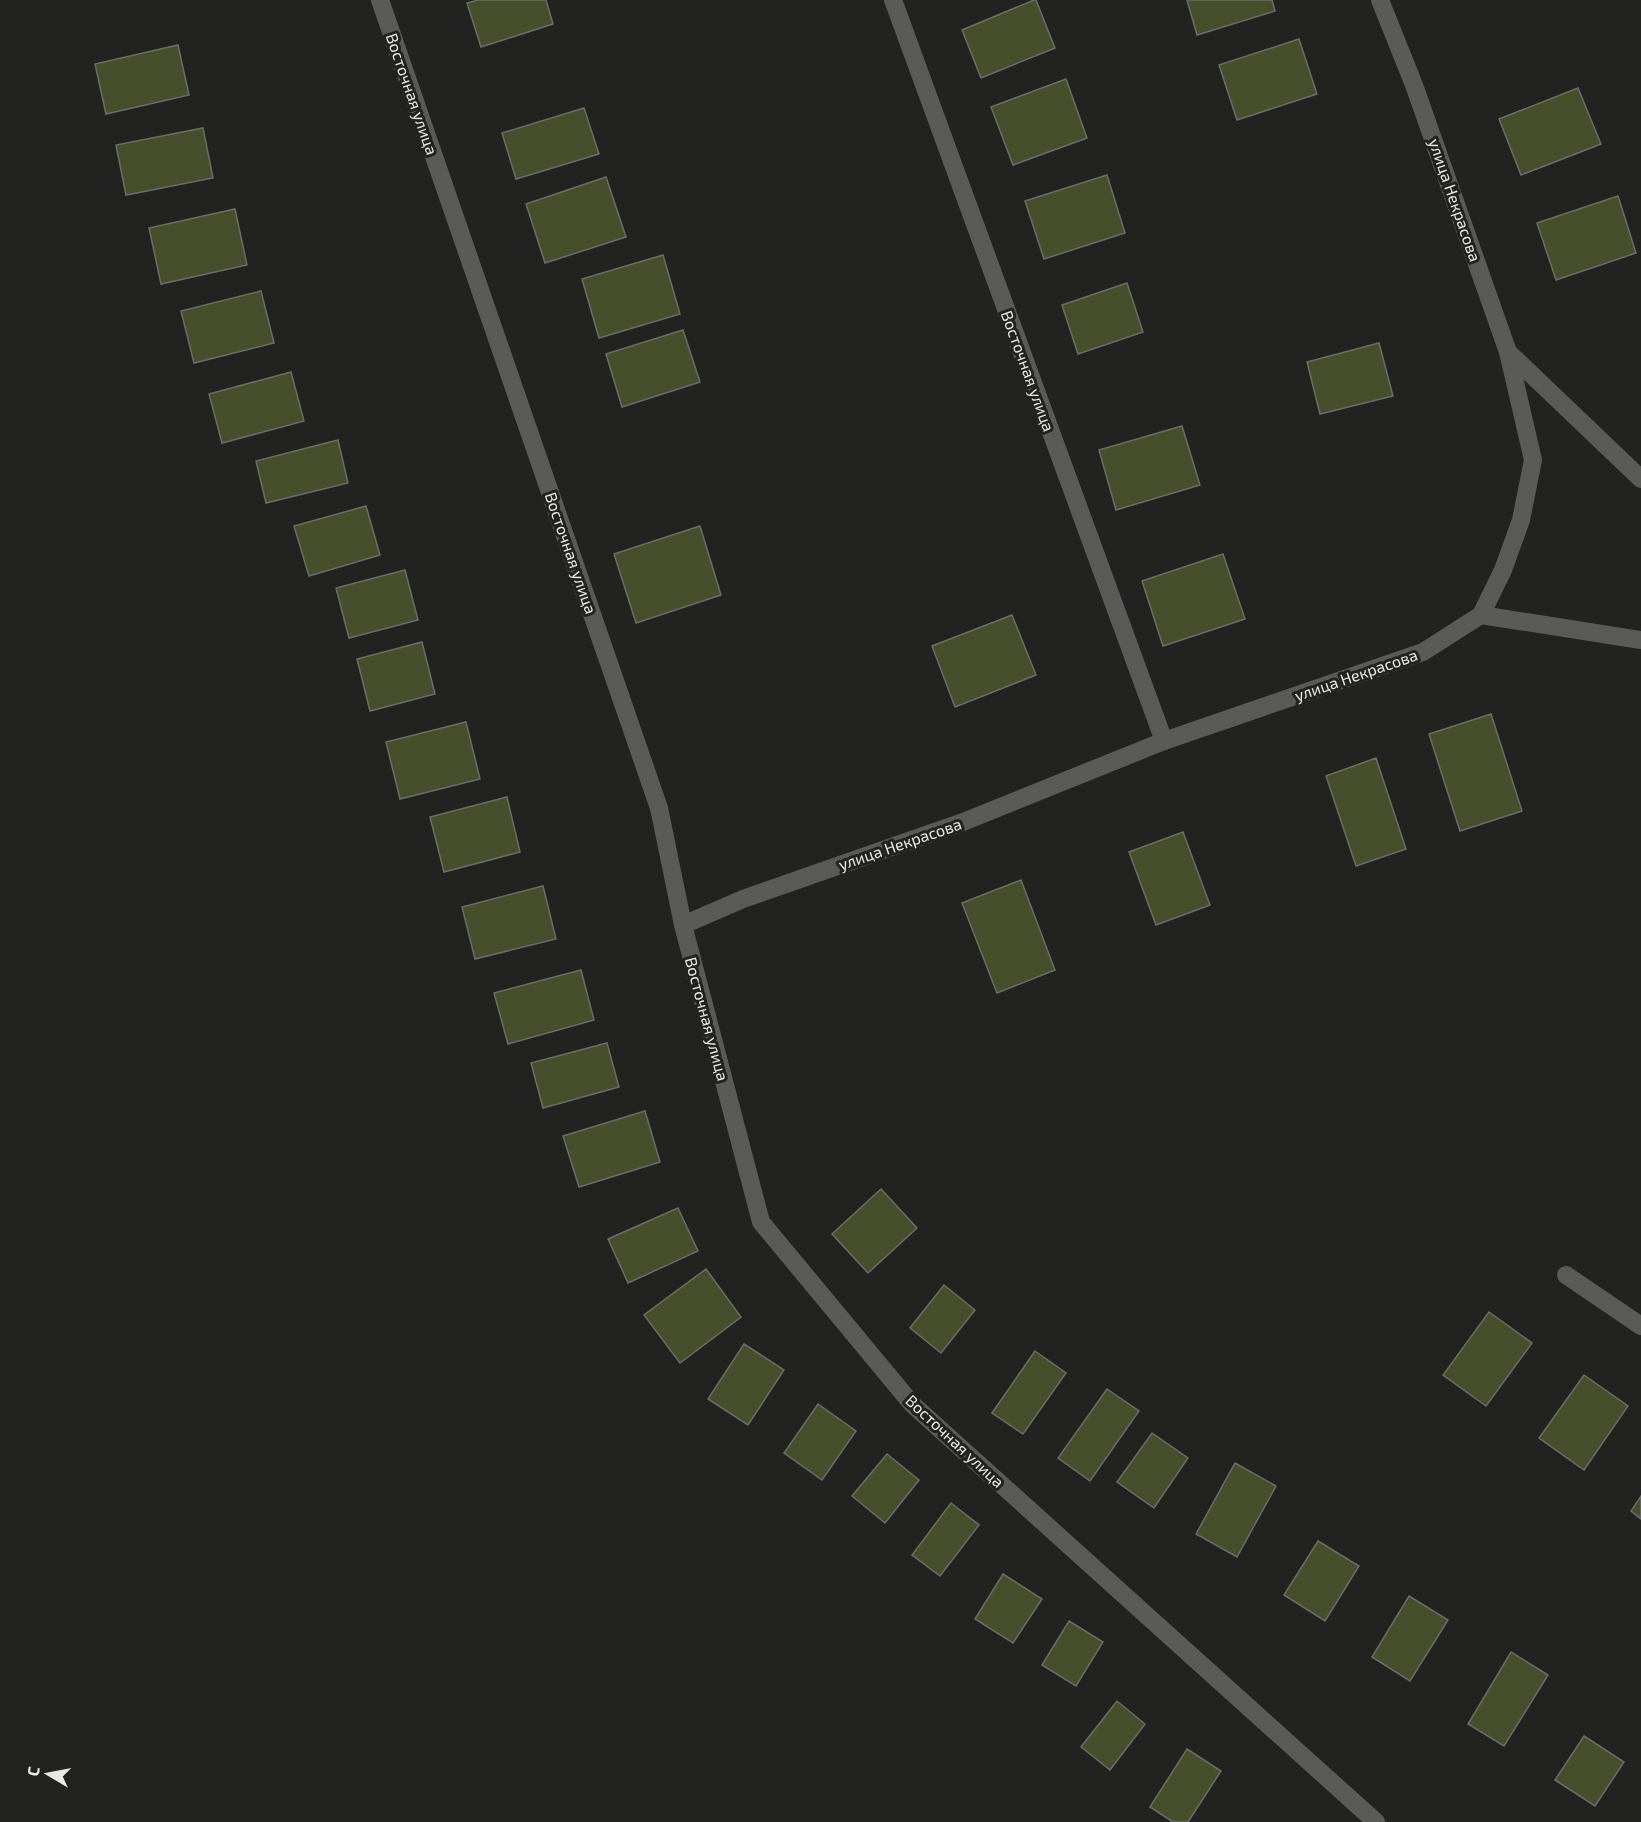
<svg xmlns="http://www.w3.org/2000/svg" width="1641" height="1822" font-family="'Exo 2',sans-serif">
	<style>
		.building { fill: #474e2b; stroke: #6c6d69; stroke-width: 1.5 }
		.lines { fill: none; stroke-linecap: round; stroke-linejoin: round }
		.minor { stroke: #5a5b59; stroke-width: 18 }
		.labels { text-anchor: middle; stroke-width: 6; stroke-linejoin: round; paint-order: stroke }
		.street-label { font-size: 16px; fill: #e8e8e6; stroke: #222320 }
	</style>
	<rect width="100%" height="100%" fill="#222320"/>
	<g class="building">
		<path d="M 478,0 L 546,0 L 553,24 L 481,47 L 467,3 Z"/>
		<path d="M 1034,0 L 1036,0 L 1055,48 L 981,78 L 962,30 Z"/>
		<path d="M 1187,0 L 1272,0 L 1275,11 L 1197,35 Z"/>
		<path d="M 1299,39 L 1317,94 L 1237,120 L 1219,65 Z"/>
		<path d="M 178,45 L 189,95 L 106,114 L 95,64 Z"/>
		<path d="M 1066,79 L 1087,138 L 1013,165 L 991,107 Z"/>
		<path d="M 1578,88 L 1601,144 L 1521,175 L 1499,119 Z"/>
		<path d="M 584,108 L 599,154 L 516,179 L 502,133 Z"/>
		<path d="M 203,128 L 213,178 L 126,195 L 116,145 Z"/>
		<path d="M 1107,175 L 1125,233 L 1044,259 L 1025,201 Z"/>
		<path d="M 606,177 L 626,237 L 545,263 L 526,204 Z"/>
		<path d="M 1618,196 L 1636,253 L 1556,280 L 1537,223 Z"/>
		<path d="M 235,209 L 247,265 L 161,284 L 149,228 Z"/>
		<path d="M 663,255 L 680,314 L 599,338 L 582,279 Z"/>
		<path d="M 1127,283 L 1143,332 L 1078,354 L 1062,305 Z"/>
		<path d="M 261,291 L 274,343 L 194,363 L 181,311 Z"/>
		<path d="M 683,330 L 700,382 L 622,407 L 606,354 Z"/>
		<path d="M 1379,343 L 1393,396 L 1320,414 L 1307,362 Z"/>
		<path d="M 291,372 L 304,421 L 222,443 L 209,394 Z"/>
		<path d="M 1182,426 L 1200,485 L 1116,510 L 1099,450 Z"/>
		<path d="M 338,440 L 348,483 L 266,503 L 256,461 Z"/>
		<path d="M 366,506 L 380,555 L 309,576 L 294,526 Z"/>
		<path d="M 700,526 L 721,595 L 636,623 L 614,554 Z"/>
		<path d="M 1223,554 L 1245,619 L 1163,646 L 1142,581 Z"/>
		<path d="M 405,570 L 418,620 L 349,638 L 336,588 Z"/>
		<path d="M 1012,615 L 1036,675 L 955,707 L 932,646 Z"/>
		<path d="M 422,642 L 435,694 L 370,711 L 357,659 Z"/>
		<path d="M 1491,714 L 1522,811 L 1460,831 L 1429,734 Z"/>
		<path d="M 466,722 L 480,779 L 400,799 L 386,742 Z"/>
		<path d="M 1376,758 L 1406,849 L 1356,866 L 1326,776 Z"/>
		<path d="M 507,797 L 520,852 L 444,872 L 430,817 Z"/>
		<path d="M 1183,832 L 1210,905 L 1156,925 L 1129,852 Z"/>
		<path d="M 1021,880 L 1055,970 L 997,993 L 962,903 Z"/>
		<path d="M 543,886 L 556,939 L 475,959 L 462,907 Z"/>
		<path d="M 581,970 L 594,1020 L 508,1044 L 494,993 Z"/>
		<path d="M 607,1043 L 619,1087 L 543,1108 L 531,1063 Z"/>
		<path d="M 645,1111 L 660,1162 L 579,1187 L 563,1136 Z"/>
		<path d="M 881,1189 L 917,1228 L 868,1273 L 832,1234 Z"/>
		<path d="M 678,1208 L 698,1251 L 628,1283 L 608,1239 Z"/>
		<path d="M 706,1269 L 741,1317 L 680,1363 L 644,1315 Z"/>
		<path d="M 944,1285 L 975,1310 L 941,1353 L 910,1328 Z"/>
		<path d="M 1489,1312 L 1532,1343 L 1486,1406 L 1443,1375 Z"/>
		<path d="M 744,1344 L 784,1370 L 748,1425 L 708,1399 Z"/>
		<path d="M 1035,1351 L 1066,1373 L 1023,1434 L 992,1413 Z"/>
		<path d="M 1584,1375 L 1628,1406 L 1584,1470 L 1539,1438 Z"/>
		<path d="M 1107,1389 L 1139,1411 L 1090,1481 L 1058,1458 Z"/>
		<path d="M 818,1404 L 856,1431 L 822,1480 L 784,1453 Z"/>
		<path d="M 1152,1433 L 1188,1458 L 1154,1508 L 1117,1482 Z"/>
		<path d="M 887,1454 L 919,1480 L 885,1523 L 852,1496 Z"/>
		<path d="M 1235,1463 L 1276,1486 L 1237,1557 L 1196,1534 Z"/>
		<path d="M 1641,1496 L 1641,1519 L 1631,1511 Z"/>
		<path d="M 951,1503 L 979,1525 L 940,1576 L 912,1555 Z"/>
		<path d="M 1318,1541 L 1359,1566 L 1325,1621 L 1284,1595 Z"/>
		<path d="M 1003,1574 L 1042,1599 L 1013,1643 L 975,1619 Z"/>
		<path d="M 1409,1596 L 1448,1620 L 1410,1681 L 1372,1657 Z"/>
		<path d="M 1069,1621 L 1103,1642 L 1076,1686 L 1042,1665 Z"/>
		<path d="M 1511,1652 L 1548,1675 L 1504,1746 L 1468,1724 Z"/>
		<path d="M 1117,1701 L 1145,1724 L 1110,1770 L 1081,1747 Z"/>
		<path d="M 1584,1736 L 1624,1762 L 1595,1806 L 1555,1780 Z"/>
		<path d="M 1187,1749 L 1221,1771 L 1188,1822 L 1173,1822 L 1150,1807 Z"/>
	</g>
	<g class="lines">
		<g class="minor">
			<path d="M 380,0 L 659,808 L 683,925 L 761,1222 L 912,1404 L 1376,1822"/>
			<path d="M 893,0 L 1164,741"/>
			<path d="M 1508,352 L 1641,479"/>
			<path d="M 1481,615 L 1641,640"/>
			<path d="M 683,925 L 743,899 L 963,822 L 1164,741 L 1423,652 L 1481,615 L 1503,570 L 1521,520 L 1533,460 L 1508,352 L 1414,85 L 1380,0"/>
			<path d="M 1566,1275 L 1641,1326"/>
		</g>
	</g>
	<g class="labels">
		<g class="street-label">
			<text transform="translate(412 94) rotate(71)" y="6">Восточная улица</text>
			<text transform="translate(1455 200) rotate(71)" y="6">улица Некрасова</text>
			<text transform="translate(1028 371) rotate(70)" y="6">Восточная улица</text>
			<text transform="translate(571 553) rotate(71)" y="6">Восточная улица</text>
			<text transform="translate(1356 675) rotate(-19)" y="6">улица Некрасова</text>
			<text transform="translate(900 844) rotate(-19)" y="6">улица Некрасова</text>
			<text transform="translate(707 1019) rotate(75)" y="6">Восточная улица</text>
			<text transform="translate(955 1441) rotate(43)" y="6">Восточная улица</text>
		</g>
	</g>
	<g transform="translate(48 1774) rotate(280)" stroke="#222320" stroke-width="4.5" paint-order="stroke">
	<path d="M0-4.5L10 22L0 15L-10 22Z" fill="#e8e8e6"/>
	<text y="-9" font-size="16" font-weight="bold" text-anchor="middle" fill="#e8e8e6">С</text>
	</g>
</svg>
